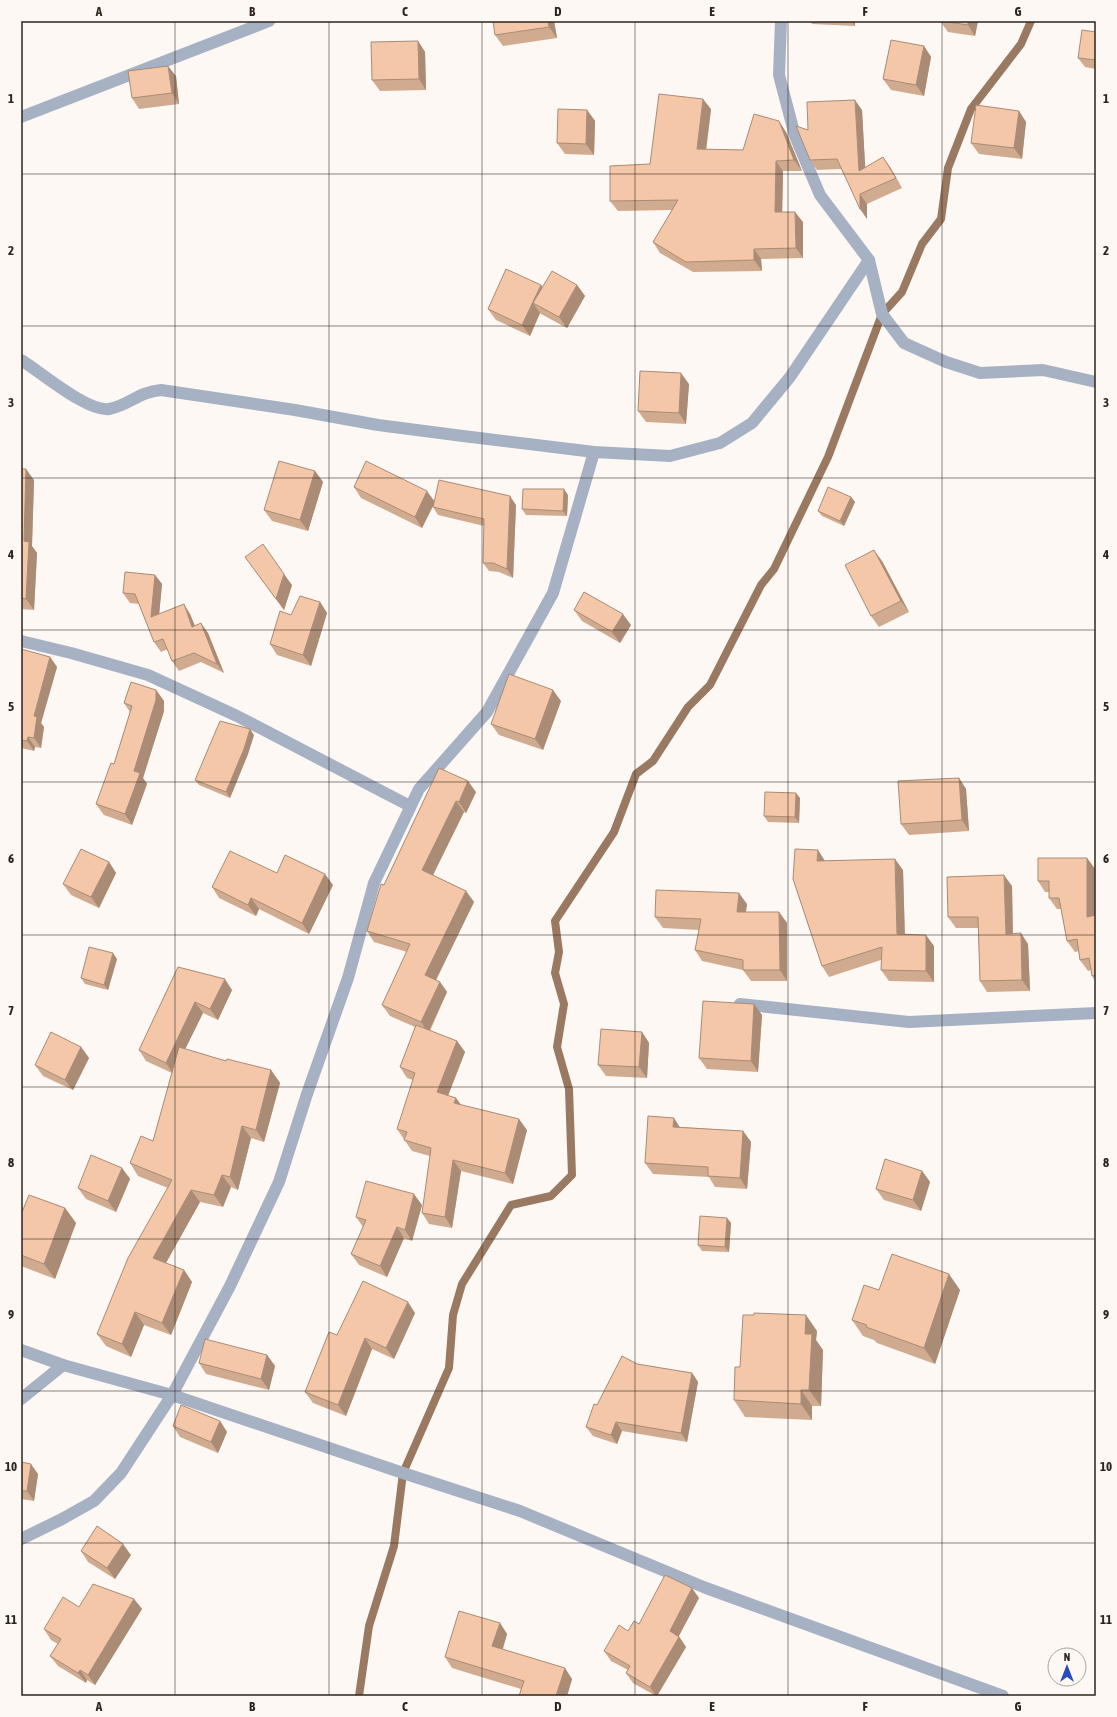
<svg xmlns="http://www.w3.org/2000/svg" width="1117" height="1717" font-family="'Asap Condensed',sans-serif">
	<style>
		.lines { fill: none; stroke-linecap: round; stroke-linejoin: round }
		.stream { stroke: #997961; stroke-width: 8 }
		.minor { stroke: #a7b1c4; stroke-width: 12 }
		.wall { fill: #d1ab90 }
		.shaded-wall { fill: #aa8b75 }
		.building { fill: #f3c7a7; stroke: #aa8b75 }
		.grid { fill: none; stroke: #2d241d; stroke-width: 1; stroke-opacity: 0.55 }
		.neatline { fill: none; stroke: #2d241d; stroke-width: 1.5 }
		.grid-label { font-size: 13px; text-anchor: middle; font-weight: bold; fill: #2d241d }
	</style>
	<rect width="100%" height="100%" fill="#fdf8f4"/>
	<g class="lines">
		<path class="stream" d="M 359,1696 L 369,1626 L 394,1546 L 403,1473 L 449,1368 L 453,1315 L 462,1284 L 511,1205 L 551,1196 L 572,1175 L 569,1089 L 557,1047 L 564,1004 L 555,973 L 559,952 L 555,921 L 614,832 L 636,774 L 653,761 L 688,707 L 710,685 L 761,585 L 774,569 L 828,457 L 882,314 L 902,292 L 922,244 L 941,219 L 948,168 L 971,109 L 1021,44 L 1031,21"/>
		<g class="minor">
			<path d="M 781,21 L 779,75 L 795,136 L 820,195 L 869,260 L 882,314 L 904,343 L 946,362 L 980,373 L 1043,370 L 1096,382"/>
			<path d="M 21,117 L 269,21"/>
			<path d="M 21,360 C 41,372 87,412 109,409 C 130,405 138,392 161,390 L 295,410 L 378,425 L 463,436 L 594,452 L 670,456 L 720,443 L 752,423 L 790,377 L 869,260"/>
			<path d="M 21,641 L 71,653 L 148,675 L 237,716 L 410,806"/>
			<path d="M 740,1004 L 909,1022 L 1096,1013"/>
			<path d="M 21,1350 L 63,1365 L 172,1395 L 403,1473 L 520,1511 L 706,1588 L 1003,1696"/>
			<path d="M 21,1399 L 63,1365"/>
			<path d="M 21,1539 L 62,1519 L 94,1501 L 121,1473 L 172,1395 L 230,1286 L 279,1182 L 307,1094 L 348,978 L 374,883 L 419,789 L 487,712 L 553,593 L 594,452"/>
		</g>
	</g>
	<g class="wall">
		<path d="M 493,21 L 554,21 L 557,38 L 503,46 L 495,35 Z"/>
		<path d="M 810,21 L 855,21 L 855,26 L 812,24 Z"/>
		<path d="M 940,21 L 978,21 L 975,36 L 948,32 Z"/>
		<path d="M 1096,32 L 1096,69 L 1085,67 L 1078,58 Z"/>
		<path d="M 418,41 L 425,52 L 426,90 L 380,91 L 372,80 Z"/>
		<path d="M 924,46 L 931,57 L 924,96 L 891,90 L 883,79 Z"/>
		<path d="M 176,76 L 179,104 L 139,109 L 132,98 Z"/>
		<path d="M 711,109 L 706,149 L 743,150 L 786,132 L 802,171 L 783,171 L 782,212 L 803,222 L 803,258 L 761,259 L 762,271 L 693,272 L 660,253 L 653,242 L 672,210 L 618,211 L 610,201 Z"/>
		<path d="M 587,110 L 595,121 L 594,155 L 565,154 L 557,143 Z"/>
		<path d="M 862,110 L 865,167 L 890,167 L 902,188 L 867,204 L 867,219 L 841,169 L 817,170 L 810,160 L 808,130 Z"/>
		<path d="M 1019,111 L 1026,122 L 1022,159 L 979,154 L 971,143 Z"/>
		<path d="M 577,285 L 585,296 L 567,328 L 541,314 L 540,313 L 530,336 L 496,320 L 488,309 L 543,287 Z"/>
		<path d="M 689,384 L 686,424 L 646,422 L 638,411 Z"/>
		<path d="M 21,469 L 34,480 L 32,546 L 37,553 L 34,610 L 21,609 Z"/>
		<path d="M 315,471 L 323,482 L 308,531 L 272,521 L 264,510 Z"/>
		<path d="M 354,487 L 434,501 L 516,505 L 513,578 L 499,572 L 489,571 L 483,563 L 484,526 L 438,515 L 433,507 L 433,506 L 422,528 L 361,498 Z"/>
		<path d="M 568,495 L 567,516 L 526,515 L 522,509 Z"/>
		<path d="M 851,497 L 855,502 L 844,526 L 822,516 L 818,511 Z"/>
		<path d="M 245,557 L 292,585 L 284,610 L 253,568 Z"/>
		<path d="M 882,561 L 909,612 L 879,627 L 871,616 Z"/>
		<path d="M 155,575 L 162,584 L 159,614 L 190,614 L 195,626 L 208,633 L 224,673 L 201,662 L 179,671 L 172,661 L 168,649 L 161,652 L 154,642 L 139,604 L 130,603 L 123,593 Z"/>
		<path d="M 320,602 L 327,613 L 311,666 L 277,655 L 270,644 L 291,615 Z"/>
		<path d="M 574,610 L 631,625 L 620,643 L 582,621 Z"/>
		<path d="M 21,649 L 50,657 L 57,667 L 41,723 L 44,727 L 41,748 L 35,747 L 34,751 L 21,748 Z"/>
		<path d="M 156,690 L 164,701 L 164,711 L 143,778 L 147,784 L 132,825 L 104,815 L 96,804 L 114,764 L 130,712 L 124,703 Z"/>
		<path d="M 561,701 L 543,750 L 499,735 L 491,724 Z"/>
		<path d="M 254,735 L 248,754 L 230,798 L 199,785 L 195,780 Z"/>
		<path d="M 439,768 L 476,792 L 466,813 L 464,812 L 433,875 L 466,891 L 474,902 L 436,980 L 440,982 L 447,992 L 430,1031 L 457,1041 L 465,1052 L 448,1096 L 456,1098 L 461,1105 L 527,1130 L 513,1184 L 461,1171 L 452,1228 L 429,1224 L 422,1213 L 430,1156 L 412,1151 L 397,1129 L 413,1080 L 407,1078 L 400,1067 L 415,1027 L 390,1016 L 382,1005 L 407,952 L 374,942 L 367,931 L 384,885 Z"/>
		<path d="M 959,778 L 966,789 L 969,831 L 909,835 L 901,824 Z"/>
		<path d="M 800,798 L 799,823 L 768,822 L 764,816 Z"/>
		<path d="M 1087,858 L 1095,869 L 1095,915 L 1096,915 L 1096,982 L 1092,976 L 1091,970 L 1088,971 L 1080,960 L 1079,951 L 1075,952 L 1067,941 L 1061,909 L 1057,909 L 1049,898 L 1049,892 L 1045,892 L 1038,881 Z"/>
		<path d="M 825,861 L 903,870 L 905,934 L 934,946 L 934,982 L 889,981 L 881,970 L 881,960 L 829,977 L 822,966 L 793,879 Z"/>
		<path d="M 109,862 L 116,873 L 99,908 L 71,895 L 63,884 Z"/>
		<path d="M 277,873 L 333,885 L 309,934 L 259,909 L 256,916 L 219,898 L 212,887 Z"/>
		<path d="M 1012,886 L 1013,933 L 1028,944 L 1030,991 L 987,992 L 980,981 L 978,928 L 956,928 L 948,917 Z"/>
		<path d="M 747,904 L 746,912 L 779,912 L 787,923 L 787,981 L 751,981 L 743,970 L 702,961 L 695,950 L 699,930 L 663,928 L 655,917 Z"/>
		<path d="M 117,959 L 108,990 L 85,984 L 81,978 Z"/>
		<path d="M 178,967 L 232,990 L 218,1020 L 203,1013 L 185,1049 L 226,1061 L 271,1070 L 280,1083 L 264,1142 L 251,1138 L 238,1190 L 231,1187 L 223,1207 L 200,1202 L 166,1263 L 184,1270 L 192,1282 L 171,1335 L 144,1325 L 131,1357 L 106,1346 L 97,1334 L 168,1188 L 138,1176 L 130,1163 L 153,1141 L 172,1073 L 146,1061 L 139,1050 Z"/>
		<path d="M 754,1004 L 762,1015 L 758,1072 L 707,1069 L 699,1058 Z"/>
		<path d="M 642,1032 L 649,1043 L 647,1078 L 606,1076 L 598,1065 Z"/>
		<path d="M 81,1047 L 89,1058 L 73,1090 L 43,1076 L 35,1065 Z"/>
		<path d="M 680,1127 L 743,1131 L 751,1142 L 747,1189 L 715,1187 L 709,1177 L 653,1174 L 645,1163 Z"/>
		<path d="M 122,1168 L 130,1179 L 116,1212 L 86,1199 L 78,1188 Z"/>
		<path d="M 922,1171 L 930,1182 L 921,1211 L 884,1200 L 876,1189 Z"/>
		<path d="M 422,1205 L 412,1241 L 404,1238 L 387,1277 L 359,1265 L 351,1254 L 363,1227 L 356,1217 Z"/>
		<path d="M 65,1208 L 76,1223 L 55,1279 L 21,1266 L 21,1211 L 22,1212 Z"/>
		<path d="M 727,1218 L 731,1223 L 729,1252 L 702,1251 L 698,1245 Z"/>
		<path d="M 879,1290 L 960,1290 L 935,1364 L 877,1343 L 874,1340 L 863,1336 L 852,1320 Z"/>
		<path d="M 415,1313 L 394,1359 L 372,1349 L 346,1416 L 313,1403 L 305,1392 L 337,1335 Z"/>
		<path d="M 817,1331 L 816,1340 L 823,1350 L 821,1406 L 812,1406 L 812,1420 L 745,1417 L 734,1400 L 740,1367 Z"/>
		<path d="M 267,1355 L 275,1366 L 269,1390 L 206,1374 L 199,1363 Z"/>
		<path d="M 637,1364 L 692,1373 L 698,1382 L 687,1442 L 622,1431 L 617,1444 L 593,1436 L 586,1427 L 597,1405 Z"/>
		<path d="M 220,1421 L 227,1432 L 218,1453 L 180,1437 L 173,1426 Z"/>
		<path d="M 21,1462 L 38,1474 L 34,1501 L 21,1499 Z"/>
		<path d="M 81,1551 L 131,1555 L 115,1579 L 88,1562 Z"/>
		<path d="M 699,1598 L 679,1636 L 686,1647 L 657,1696 L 656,1696 L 633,1683 L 626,1673 L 628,1670 L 611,1661 L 604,1651 L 628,1631 L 639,1624 Z"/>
		<path d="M 134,1599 L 142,1609 L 95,1685 L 87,1680 L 86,1683 L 58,1666 L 50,1656 L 58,1644 L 51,1640 L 44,1629 L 79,1607 Z"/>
		<path d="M 500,1623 L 507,1634 L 503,1649 L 572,1679 L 567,1696 L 519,1696 L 521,1689 L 452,1668 L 445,1657 Z"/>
	</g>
	<g class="shaded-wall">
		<path d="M 548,21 L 554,21 L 557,38 L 549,27 Z"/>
		<path d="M 851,21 L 855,21 L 855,26 Z"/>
		<path d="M 968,21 L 978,21 L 975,36 L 968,25 Z"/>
		<path d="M 418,41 L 425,52 L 426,90 L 419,79 Z"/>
		<path d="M 924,46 L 931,57 L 924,96 L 916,85 Z"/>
		<path d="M 168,66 L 176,76 L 179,104 L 172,93 Z"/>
		<path d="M 703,99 L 711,109 L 705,159 L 697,149 Z"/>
		<path d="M 855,100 L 862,110 L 866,181 L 859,171 Z"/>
		<path d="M 587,110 L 595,121 L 594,155 L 586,144 Z"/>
		<path d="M 1019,111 L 1026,122 L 1022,159 L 1014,148 Z"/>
		<path d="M 779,121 L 786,132 L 802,171 L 794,160 Z"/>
		<path d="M 883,157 L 890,167 L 902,188 L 896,178 Z"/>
		<path d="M 776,161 L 783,171 L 782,223 L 775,212 Z"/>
		<path d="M 860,194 L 867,204 L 867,219 L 860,209 Z"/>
		<path d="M 795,212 L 803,222 L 803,258 L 796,248 Z"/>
		<path d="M 754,249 L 761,259 L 762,271 L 754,260 Z"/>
		<path d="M 541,285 L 549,296 L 533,303 L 540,313 L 530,336 L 522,325 Z"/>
		<path d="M 577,285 L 585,296 L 567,328 L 559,317 Z"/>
		<path d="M 681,373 L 689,384 L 686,424 L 679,413 Z"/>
		<path d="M 26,469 L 34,480 L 32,546 L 37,553 L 34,610 L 26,599 L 24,541 Z"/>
		<path d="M 315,471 L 323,482 L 308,531 L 300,520 Z"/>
		<path d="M 564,489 L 568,495 L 567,516 L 563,511 Z"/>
		<path d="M 427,491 L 435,502 L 422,528 L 415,517 Z"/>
		<path d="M 510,496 L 516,505 L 513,578 L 507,569 Z"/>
		<path d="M 851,497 L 855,502 L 844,526 L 840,521 Z"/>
		<path d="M 874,550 L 882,561 L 909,612 L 901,601 Z"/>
		<path d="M 284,574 L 292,585 L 284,610 L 276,599 Z"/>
		<path d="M 155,575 L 162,584 L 158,627 L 151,617 Z"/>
		<path d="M 320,602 L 327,613 L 311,666 L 303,655 Z"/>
		<path d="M 184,604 L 190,614 L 199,636 L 192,627 Z"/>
		<path d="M 623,614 L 631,625 L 620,643 L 612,632 Z"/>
		<path d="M 201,623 L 208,633 L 224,673 L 217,664 Z"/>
		<path d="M 50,657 L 57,667 L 41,723 L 44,727 L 41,748 L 34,738 L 34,716 Z"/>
		<path d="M 156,690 L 164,701 L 164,711 L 143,778 L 147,784 L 132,825 L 125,814 L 134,771 Z"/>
		<path d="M 553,690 L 561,701 L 543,750 L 535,739 Z"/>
		<path d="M 250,729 L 254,735 L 248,754 L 230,798 L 226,792 Z"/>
		<path d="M 28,737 L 35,747 L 34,751 L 27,741 Z"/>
		<path d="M 959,778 L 966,789 L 969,831 L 962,820 Z"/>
		<path d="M 468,781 L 476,792 L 466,813 L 459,802 Z"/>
		<path d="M 796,793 L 800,798 L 799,823 L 795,817 Z"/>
		<path d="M 456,801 L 464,812 L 430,881 L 422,870 Z"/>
		<path d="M 818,850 L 825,861 L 825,872 L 817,861 Z"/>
		<path d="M 1087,858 L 1095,869 L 1095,928 L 1087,917 Z"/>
		<path d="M 895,859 L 903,870 L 905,945 L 897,934 Z"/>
		<path d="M 109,862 L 116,873 L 99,908 L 91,897 Z"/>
		<path d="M 325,874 L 333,885 L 309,934 L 302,923 Z"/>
		<path d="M 1004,875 L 1012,886 L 1013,945 L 1006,934 Z"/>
		<path d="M 466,891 L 474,902 L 433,986 L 425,975 Z"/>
		<path d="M 739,893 L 747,904 L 744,923 L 737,912 Z"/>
		<path d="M 251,898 L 259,909 L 256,916 L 248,905 Z"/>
		<path d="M 779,912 L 787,923 L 787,981 L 780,970 Z"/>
		<path d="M 1021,933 L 1028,944 L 1030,991 L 1022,980 Z"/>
		<path d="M 926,935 L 934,946 L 934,982 L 926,971 Z"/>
		<path d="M 113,953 L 117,959 L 108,990 L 104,985 Z"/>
		<path d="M 225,979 L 232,990 L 218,1020 L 210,1009 Z"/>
		<path d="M 440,982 L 447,992 L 428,1033 L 421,1022 Z"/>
		<path d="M 195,1002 L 203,1013 L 173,1074 L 166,1063 Z"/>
		<path d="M 754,1004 L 762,1015 L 758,1072 L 751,1061 Z"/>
		<path d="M 642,1032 L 649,1043 L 647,1078 L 639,1067 Z"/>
		<path d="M 457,1041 L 465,1052 L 445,1103 L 437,1092 Z"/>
		<path d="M 81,1047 L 89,1058 L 73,1090 L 65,1080 Z"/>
		<path d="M 271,1070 L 280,1083 L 264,1142 L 256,1130 Z"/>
		<path d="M 456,1098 L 464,1109 L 454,1103 Z"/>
		<path d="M 674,1118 L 681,1129 L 673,1127 Z"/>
		<path d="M 519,1119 L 527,1130 L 513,1184 L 505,1173 Z"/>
		<path d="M 242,1126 L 251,1138 L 238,1190 L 230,1177 Z"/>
		<path d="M 743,1131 L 751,1142 L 747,1189 L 740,1178 Z"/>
		<path d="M 453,1160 L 461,1171 L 452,1228 L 445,1217 Z"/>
		<path d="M 122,1168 L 130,1179 L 116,1212 L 108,1201 Z"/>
		<path d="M 922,1171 L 930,1182 L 921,1211 L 913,1200 Z"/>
		<path d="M 222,1175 L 231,1187 L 223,1207 L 214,1195 Z"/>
		<path d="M 191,1190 L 200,1202 L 162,1270 L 153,1258 Z"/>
		<path d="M 414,1194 L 422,1205 L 412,1241 L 405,1230 Z"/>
		<path d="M 65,1208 L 76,1223 L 55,1279 L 44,1264 Z"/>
		<path d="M 727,1218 L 731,1223 L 729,1252 L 725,1247 Z"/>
		<path d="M 397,1227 L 404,1238 L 387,1277 L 380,1266 Z"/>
		<path d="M 184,1270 L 192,1282 L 171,1335 L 162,1323 Z"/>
		<path d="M 949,1274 L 960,1290 L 935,1364 L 924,1348 Z"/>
		<path d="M 408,1302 L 415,1313 L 394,1359 L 386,1348 Z"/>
		<path d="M 135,1312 L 144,1325 L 131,1357 L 122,1344 Z"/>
		<path d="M 806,1315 L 817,1331 L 816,1340 L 823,1350 L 821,1406 L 809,1390 L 805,1334 Z"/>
		<path d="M 365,1338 L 372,1349 L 346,1416 L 338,1405 Z"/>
		<path d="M 267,1355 L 275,1366 L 269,1390 L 261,1379 Z"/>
		<path d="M 692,1373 L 698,1382 L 687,1442 L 681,1433 Z"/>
		<path d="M 801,1390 L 812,1406 L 812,1420 L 801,1404 Z"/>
		<path d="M 220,1421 L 227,1432 L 218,1453 L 211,1442 Z"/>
		<path d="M 616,1422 L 622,1431 L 617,1444 L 611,1435 Z"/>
		<path d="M 31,1464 L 38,1474 L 34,1501 L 27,1491 Z"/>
		<path d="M 123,1544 L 131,1555 L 115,1579 L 107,1568 Z"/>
		<path d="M 692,1588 L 699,1598 L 676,1641 L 670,1631 Z"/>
		<path d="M 134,1599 L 142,1609 L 95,1685 L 88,1675 Z"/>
		<path d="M 500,1623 L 507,1634 L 500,1657 L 492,1646 Z"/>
		<path d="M 679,1637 L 686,1647 L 657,1696 L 656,1696 L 650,1687 Z"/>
		<path d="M 565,1668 L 572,1679 L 567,1696 L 556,1696 Z"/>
		<path d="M 80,1670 L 87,1680 L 86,1683 L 78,1673 Z"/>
	</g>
	<g class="building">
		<path d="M 493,21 L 548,21 L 549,27 L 495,35 Z"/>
		<path d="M 941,21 L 968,21 L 968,25 Z"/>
		<path d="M 1082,30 L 1096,32 L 1096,60 L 1078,58 Z"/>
		<path d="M 891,40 L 924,46 L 916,85 L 883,79 Z"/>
		<path d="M 418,41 L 419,79 L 372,80 L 371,42 Z"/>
		<path d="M 168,66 L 172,93 L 132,98 L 128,71 Z"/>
		<path d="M 659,94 L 703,99 L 697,149 L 743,150 L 754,114 L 779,121 L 794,160 L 776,161 L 775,212 L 795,212 L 796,248 L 754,249 L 754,260 L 686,262 L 653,242 L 678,200 L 610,201 L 610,166 L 650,164 Z"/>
		<path d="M 855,100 L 859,171 L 883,157 L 896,178 L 860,194 L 860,209 L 837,159 L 810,160 L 796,126 L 808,130 L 807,102 Z"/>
		<path d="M 976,105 L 1019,111 L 1014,148 L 971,143 Z"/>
		<path d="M 558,109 L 587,110 L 586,144 L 557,143 Z"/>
		<path d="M 506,269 L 541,285 L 522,325 L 488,309 Z"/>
		<path d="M 552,271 L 577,285 L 559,317 L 533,303 Z"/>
		<path d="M 640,371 L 681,373 L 679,413 L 638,411 Z"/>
		<path d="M 279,461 L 315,471 L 300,520 L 264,510 Z"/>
		<path d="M 366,461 L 427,491 L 415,517 L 354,487 Z"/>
		<path d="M 21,469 L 26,469 L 24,541 L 29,542 L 26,599 L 21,598 Z"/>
		<path d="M 439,480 L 510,496 L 507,569 L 493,563 L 483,563 L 484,519 L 433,507 Z"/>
		<path d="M 828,487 L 851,497 L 840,521 L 818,511 Z"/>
		<path d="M 523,489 L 564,489 L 563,511 L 522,509 Z"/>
		<path d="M 263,544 L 284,574 L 276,599 L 245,557 Z"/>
		<path d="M 874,550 L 901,601 L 871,616 L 845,565 Z"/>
		<path d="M 125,572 L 155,575 L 151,617 L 184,604 L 192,627 L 201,623 L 217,664 L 194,653 L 172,661 L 163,639 L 154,642 L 135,594 L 123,593 Z"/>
		<path d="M 584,592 L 623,614 L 612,632 L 574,610 Z"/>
		<path d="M 300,596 L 320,602 L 303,655 L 270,644 L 280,611 L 291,615 Z"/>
		<path d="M 21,649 L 50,657 L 34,716 L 37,717 L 34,738 L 28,737 L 27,741 L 21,740 Z"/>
		<path d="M 509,674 L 553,690 L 535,739 L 491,724 Z"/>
		<path d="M 131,682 L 156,690 L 156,700 L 134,771 L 140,773 L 125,814 L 96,804 L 111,763 L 114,764 L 132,706 L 124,703 Z"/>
		<path d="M 220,721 L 250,729 L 244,749 L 226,792 L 195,780 Z"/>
		<path d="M 439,768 L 468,781 L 459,802 L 456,801 L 422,870 L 466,891 L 425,975 L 440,982 L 421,1022 L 382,1005 L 410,944 L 367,931 L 381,884 L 384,885 Z"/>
		<path d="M 959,778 L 962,820 L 901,824 L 898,781 Z"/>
		<path d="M 765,792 L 796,793 L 795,817 L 764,816 Z"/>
		<path d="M 81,849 L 109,862 L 91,897 L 63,884 Z"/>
		<path d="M 795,849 L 818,850 L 817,861 L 895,859 L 897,934 L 926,935 L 926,971 L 881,970 L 882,947 L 822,966 L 793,879 Z"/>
		<path d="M 230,851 L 277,873 L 285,855 L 325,874 L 302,923 L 251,898 L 248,905 L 212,887 Z"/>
		<path d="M 1038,858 L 1087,858 L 1087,917 L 1096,915 L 1096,975 L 1092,976 L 1089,958 L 1080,960 L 1077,939 L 1067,941 L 1059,898 L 1049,898 L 1049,881 L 1038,881 Z"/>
		<path d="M 1004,875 L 1006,934 L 1021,933 L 1022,980 L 980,981 L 978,917 L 948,917 L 947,877 Z"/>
		<path d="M 656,890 L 739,893 L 737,912 L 779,912 L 780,970 L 743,970 L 743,960 L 695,950 L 701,919 L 655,917 Z"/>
		<path d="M 89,947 L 113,953 L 104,985 L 81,978 Z"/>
		<path d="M 178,967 L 225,979 L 210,1009 L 195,1002 L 166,1063 L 139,1050 Z"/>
		<path d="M 703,1001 L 754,1004 L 751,1061 L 699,1058 Z"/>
		<path d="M 416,1025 L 457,1041 L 437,1092 L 456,1098 L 454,1103 L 519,1119 L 505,1173 L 453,1160 L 445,1217 L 422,1213 L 431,1148 L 404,1140 L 407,1132 L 397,1129 L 415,1073 L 400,1067 Z"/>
		<path d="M 601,1029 L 642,1032 L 639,1067 L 598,1065 Z"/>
		<path d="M 51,1032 L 81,1047 L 65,1080 L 35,1065 Z"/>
		<path d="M 179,1047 L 226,1061 L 227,1059 L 271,1070 L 256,1130 L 242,1126 L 230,1177 L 222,1175 L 214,1195 L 191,1190 L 153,1258 L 184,1270 L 162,1323 L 135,1312 L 122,1344 L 97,1334 L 128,1258 L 172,1180 L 130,1163 L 141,1136 L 153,1141 Z"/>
		<path d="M 648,1116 L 674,1118 L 673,1127 L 743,1131 L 740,1178 L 708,1176 L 708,1167 L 645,1163 Z"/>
		<path d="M 91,1155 L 122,1168 L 108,1201 L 78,1188 Z"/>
		<path d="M 885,1159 L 922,1171 L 913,1200 L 876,1189 Z"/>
		<path d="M 366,1181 L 414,1194 L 405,1230 L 397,1227 L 380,1266 L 351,1254 L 366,1220 L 356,1217 Z"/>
		<path d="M 29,1195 L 65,1208 L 44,1264 L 21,1255 L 21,1211 L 22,1212 Z"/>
		<path d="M 700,1216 L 727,1218 L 725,1247 L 698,1245 Z"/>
		<path d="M 892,1254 L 949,1274 L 924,1348 L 866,1327 L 867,1325 L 852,1320 L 864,1285 L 879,1290 Z"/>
		<path d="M 363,1281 L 408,1302 L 386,1348 L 365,1338 L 338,1405 L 305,1392 L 329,1332 L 337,1335 Z"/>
		<path d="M 754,1313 L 806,1315 L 805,1334 L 812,1334 L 809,1390 L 801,1390 L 801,1404 L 734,1400 L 735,1367 L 740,1367 L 743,1315 L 754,1315 Z"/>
		<path d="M 205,1339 L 267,1355 L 261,1379 L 199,1363 Z"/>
		<path d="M 622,1356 L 637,1364 L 692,1373 L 681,1433 L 616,1422 L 611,1435 L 586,1427 L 594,1404 L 597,1405 Z"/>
		<path d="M 181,1405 L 220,1421 L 211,1442 L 173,1426 Z"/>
		<path d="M 21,1462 L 31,1464 L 27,1491 L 21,1491 Z"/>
		<path d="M 97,1526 L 123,1544 L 107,1568 L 81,1551 Z"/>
		<path d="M 665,1575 L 692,1588 L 670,1631 L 679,1637 L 650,1687 L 626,1673 L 630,1666 L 604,1651 L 619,1625 L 628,1631 L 634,1621 L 639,1624 Z"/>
		<path d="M 93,1584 L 134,1599 L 88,1675 L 80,1670 L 78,1673 L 50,1656 L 61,1639 L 44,1629 L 63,1597 L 79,1607 Z"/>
		<path d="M 459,1611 L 500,1623 L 492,1646 L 565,1668 L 556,1696 L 519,1696 L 524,1681 L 445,1657 Z"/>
	</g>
	<path class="grid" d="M 175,21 L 175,1696M 329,21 L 329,1696M 482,21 L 482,1696M 635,21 L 635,1696M 788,21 L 788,1696M 942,21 L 942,1696M 21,174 L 1096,174M 21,326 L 1096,326M 21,478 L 1096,478M 21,630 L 1096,630M 21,782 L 1096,782M 21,935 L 1096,935M 21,1087 L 1096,1087M 21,1239 L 1096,1239M 21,1391 L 1096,1391M 21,1543 L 1096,1543"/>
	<rect width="1117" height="1717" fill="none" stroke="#fdf8f4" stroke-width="44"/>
	<g transform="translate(1067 1667)"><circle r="19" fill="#fdf8f4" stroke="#aaa39e"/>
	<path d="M0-3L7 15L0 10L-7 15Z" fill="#274cbb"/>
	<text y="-6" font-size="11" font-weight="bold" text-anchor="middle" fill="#2d241d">N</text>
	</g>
	<rect x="22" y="22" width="1073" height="1673" class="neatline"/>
	<g class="grid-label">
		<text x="99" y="16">A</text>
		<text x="252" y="16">B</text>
		<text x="405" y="16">C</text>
		<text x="558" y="16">D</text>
		<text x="712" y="16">E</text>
		<text x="865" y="16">F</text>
		<text x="1018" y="16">G</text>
		<text x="11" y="103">1</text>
		<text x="1106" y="103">1</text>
		<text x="11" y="255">2</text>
		<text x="1106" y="255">2</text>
		<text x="11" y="407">3</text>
		<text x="1106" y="407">3</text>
		<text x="11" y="559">4</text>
		<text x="1106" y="559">4</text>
		<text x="11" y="711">5</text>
		<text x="1106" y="711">5</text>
		<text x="11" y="863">6</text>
		<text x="1106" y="863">6</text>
		<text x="11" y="1015">7</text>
		<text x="1106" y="1015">7</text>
		<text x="11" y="1167">8</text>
		<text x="1106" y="1167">8</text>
		<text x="11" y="1319">9</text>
		<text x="1106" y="1319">9</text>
		<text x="11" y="1471">10</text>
		<text x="1106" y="1471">10</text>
		<text x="11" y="1624">11</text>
		<text x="1106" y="1624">11</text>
		<text x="99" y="1711">A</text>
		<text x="252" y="1711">B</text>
		<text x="405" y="1711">C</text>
		<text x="558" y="1711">D</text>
		<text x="712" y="1711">E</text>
		<text x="865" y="1711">F</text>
		<text x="1018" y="1711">G</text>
	</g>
</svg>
